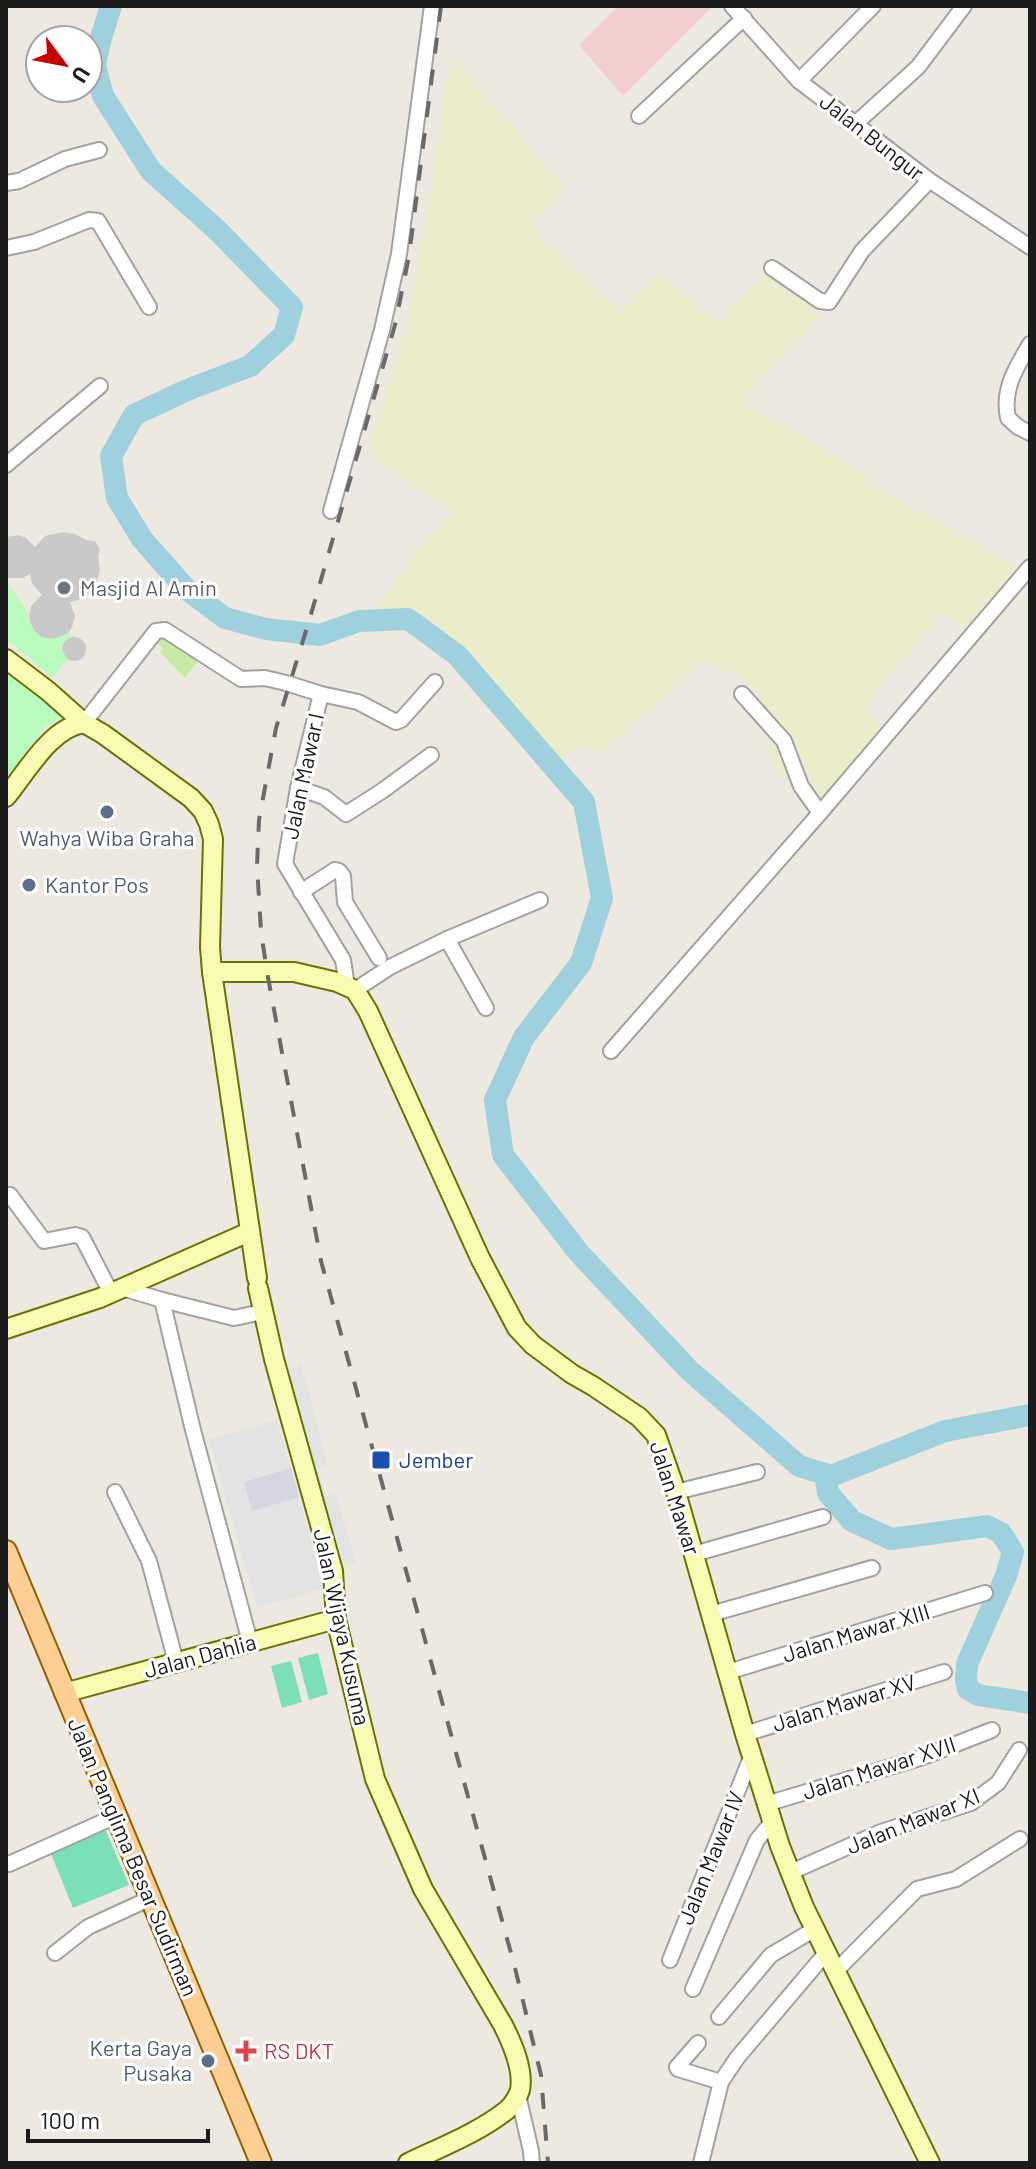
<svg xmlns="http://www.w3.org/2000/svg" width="1036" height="2169" font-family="Barlow,sans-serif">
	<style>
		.commercial { fill: #f0cfce }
		.religious { fill: #c9c9c9 }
		.farmland { fill: #ebedca }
		.grass { fill: #c8eaa4 }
		.park { fill: #bafbbe }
		.pitch { fill: #7be0b7 }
		.parking { fill: #e3e3e3 }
		.plaza { fill: #d5d5e3 }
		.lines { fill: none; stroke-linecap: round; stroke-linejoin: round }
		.river { stroke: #9fd0dd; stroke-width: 22 }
		.street-casing { stroke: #a2a2a2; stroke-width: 18 }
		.secondary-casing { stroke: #697302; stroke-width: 22 }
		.primary-casing { stroke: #936000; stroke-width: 24 }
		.street { stroke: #fff; stroke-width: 14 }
		.secondary { stroke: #f8fbb1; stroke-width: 18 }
		.primary { stroke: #fecf95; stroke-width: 20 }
		.rail { stroke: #696969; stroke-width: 4; stroke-dasharray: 16 16; stroke-linecap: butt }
		.worship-dot { fill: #6b7280; stroke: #fff; stroke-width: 3 }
		.service-dot { fill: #5c6f8a; stroke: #fff; stroke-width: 3 }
		.transit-dot { fill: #1a4fb4; stroke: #fff; stroke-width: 3 }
		.health-dot { fill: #e0444e; stroke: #fff; stroke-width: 3 }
		.labels { text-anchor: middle; stroke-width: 6; stroke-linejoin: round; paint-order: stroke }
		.street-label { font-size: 22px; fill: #1b1b1b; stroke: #fff }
		.worship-label { font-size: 22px; fill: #5b616d; stroke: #fff; text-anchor: start }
		.service-label { font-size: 22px; fill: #4e5e75; stroke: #fff }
		.transit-label { font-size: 22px; fill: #164399; stroke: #fff; text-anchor: start }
		.health-label { font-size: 22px; fill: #be3a42; stroke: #fff; text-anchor: start }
	</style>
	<rect width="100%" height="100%" fill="#ede9e0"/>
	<path class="commercial" d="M 618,6 L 708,6 L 710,9 L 623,96 L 579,45 Z"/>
	<g class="religious">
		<path d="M 62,532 L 75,534 L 86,540 L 95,541 L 100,550 L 98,556 L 100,570 L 97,582 L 91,591 L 78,600 L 70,602 L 75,616 L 72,627 L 68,633 L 53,640 L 42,637 L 36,633 L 30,623 L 29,615 L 31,606 L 42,595 L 32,583 L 30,574 L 22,578 L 6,578 L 6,537 L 19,535 L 26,538 L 35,547 L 45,536 Z"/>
		<circle cx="74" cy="649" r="12"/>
	</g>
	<path class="farmland" d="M 450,60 L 457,63 L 565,188 L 530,227 L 619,311 L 661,274 L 719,323 L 768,269 L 821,314 L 742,401 L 868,476 L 865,482 L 1019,567 L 971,630 L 943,614 L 865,705 L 884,733 L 816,816 L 763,751 L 774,739 L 750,710 L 760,696 L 734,669 L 726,673 L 706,657 L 602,754 L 583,744 L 562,758 L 543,741 L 491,676 L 435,622 L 377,609 L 419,548 L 455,512 L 371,456 L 372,436 L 407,329 L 428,214 Z"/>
	<path class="grass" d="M 163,634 L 199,659 L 185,678 L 160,652 L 163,648 L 156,642 Z"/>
	<g class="park">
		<path d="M 6,580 C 13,591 21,601 27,612 C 29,616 29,621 31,624 C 37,641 54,642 68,633 L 75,636 C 68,639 62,640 61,648 L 67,659 L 53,678 L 6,639 Z"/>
		<path d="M 6,666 L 65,715 L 44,728 L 9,775 L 6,769 Z"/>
	</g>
	<g class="pitch">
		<path d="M 318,1653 L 328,1694 L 309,1700 L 298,1658 Z"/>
		<path d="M 291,1661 L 302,1702 L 282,1708 L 271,1666 Z"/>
		<path d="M 104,1826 L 129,1885 L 73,1908 L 49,1849 Z"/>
	</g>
	<g class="parking">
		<path d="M 301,1364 L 328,1465 L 318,1469 L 326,1497 L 336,1494 L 356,1563 L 345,1566 L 308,1446 L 288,1369 Z"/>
		<path d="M 277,1420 L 324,1588 L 257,1608 L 209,1439 Z"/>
	</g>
	<path class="plaza" d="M 291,1468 L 299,1497 L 252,1511 L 244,1482 Z"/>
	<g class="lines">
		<g class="river">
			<path d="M 111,6 L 100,41 L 95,65 L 103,96 L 151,171 L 217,230 L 292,307 L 284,335 L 250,366 L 187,390 L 134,415 L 111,456 L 117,498 L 142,539 L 186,589 L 225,618 L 266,629 L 320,635 L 359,621 L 408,619 L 457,655 L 584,802 L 602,898 L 581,963 L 524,1037 L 495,1100 L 503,1155 L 579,1253 L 689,1370 L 799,1466 L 831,1476 L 945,1431 L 1030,1415"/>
			<path d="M 825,1474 L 828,1493 L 852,1521 L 891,1539 L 987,1526 L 1001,1533 L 1013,1552 L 1006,1576 L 967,1664 L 966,1680 L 968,1689 L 978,1695 L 1030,1703"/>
		</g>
		<g class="street-casing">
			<g id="street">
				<path d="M 732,6 L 799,81 L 929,180 L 1030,247"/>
				<path d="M 799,81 L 873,6"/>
				<path d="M 639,116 L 744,18"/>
				<path d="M 855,124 L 918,67 L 964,6"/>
				<path d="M 6,183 L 19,181 L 65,159 L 99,150"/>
				<path d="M 6,248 L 34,242 L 89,220 L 98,221 L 149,307"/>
				<path d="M 772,268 L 820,301 L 829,302 L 862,251 L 929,181"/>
				<path d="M 1030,344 C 1016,368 1002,389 1008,418 L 1018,427 L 1030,433"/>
				<path d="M 6,465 L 100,386"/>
				<path d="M 331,511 L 382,330 L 399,254 L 432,6"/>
				<path d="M 321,694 L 298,788 L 285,864 L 343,960 L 347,986"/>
				<path d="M 742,694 L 784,741 L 801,786 L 820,813"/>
				<path d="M 84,723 L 156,631 L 165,630 L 241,679 L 265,678 L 286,683 L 321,694 L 358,702 L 396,722 L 401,720 L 435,682"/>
				<path d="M 298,788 L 324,797 L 346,814 L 382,791 L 431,755"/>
				<path d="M 301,892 L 335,870 L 339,871 L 343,876 L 345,902 L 379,958"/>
				<path d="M 447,939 L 486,1008"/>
				<path d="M 355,990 L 390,967 L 447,939 L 540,900"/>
				<path d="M 611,1051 L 820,813 L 1030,567"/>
				<path d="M 10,1195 L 44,1241 L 75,1235 L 82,1237 L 111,1293"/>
				<path d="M 122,1288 L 162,1300 L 234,1318 L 262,1312"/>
				<path d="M 162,1300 L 193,1430 L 250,1642"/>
				<path d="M 115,1492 L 149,1561 L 176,1662"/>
				<path d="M 676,1492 L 757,1472"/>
				<path d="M 694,1554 L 823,1517"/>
				<path d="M 711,1614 L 872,1568"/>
				<path d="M 728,1672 L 985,1593"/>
				<path d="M 745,1734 L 944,1672"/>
				<path d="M 766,1804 L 920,1758 L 992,1730"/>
				<path d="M 6,1863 L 9,1864 L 116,1816"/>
				<path d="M 791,1872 L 881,1832 L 971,1803 L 998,1783 L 1019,1750"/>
				<path d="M 55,1953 L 88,1927 L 151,1898"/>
				<path d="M 670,1960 L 752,1755"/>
				<path d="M 835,1972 L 917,1889 L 956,1879 L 1020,1839"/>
				<path d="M 693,1989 L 757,1840 L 772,1822"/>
				<path d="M 719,2017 L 771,1955 L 815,1929"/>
				<path d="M 698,2043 L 677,2067 L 678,2069 L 721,2082"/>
				<path d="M 518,2095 L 531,2151 L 532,2163"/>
				<path d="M 701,2163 L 721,2082 L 737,2058 L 826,1953"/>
			</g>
		</g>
		<g class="secondary-casing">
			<g id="secondary">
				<path d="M 6,659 L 48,691 L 84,723 L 103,734 L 191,798 L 203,811 L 209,824 L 213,839 L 210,947 L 212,972 L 257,1278"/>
				<path d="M 6,797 C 26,773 51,727 84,723"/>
				<path d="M 212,972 L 294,972 L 337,982 L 355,990 L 368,1011 L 480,1258 L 517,1328 L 533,1345 L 572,1374 L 593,1386 L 639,1417 L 656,1435 L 676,1492 L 745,1734 L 780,1846 L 804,1907 L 930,2163"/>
				<path d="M 258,1288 L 274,1359 L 333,1571 L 336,1619 L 375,1779 L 423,1889 L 503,2025 C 512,2043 524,2069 520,2090 C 518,2097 512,2106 507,2110 C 478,2133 441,2147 408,2163"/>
				<path d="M 6,1329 L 100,1298 L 249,1232"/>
				<path d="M 64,1693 L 336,1619"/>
			</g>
		</g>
		<g class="primary-casing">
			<path id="primary" d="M 6,1551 L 261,2163"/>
		</g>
		<use href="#street" class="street"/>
		<use href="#secondary" class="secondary"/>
		<use href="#primary" class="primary"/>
		<path class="rail" d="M 441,6 L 409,256 L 395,325 L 309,621 L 276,728 L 259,820 L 257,866 L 261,931 L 267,972 L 321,1261 L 514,1964 L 541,2075 L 548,2163"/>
	</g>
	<circle class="worship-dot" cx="64" cy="588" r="8"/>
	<g class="service-dot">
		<circle cx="107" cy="812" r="8"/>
		<circle cx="29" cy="885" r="8"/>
		<circle cx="208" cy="2061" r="8"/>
	</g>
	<rect class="transit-dot" x="371" y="1450" width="20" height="20" rx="4"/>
	<path class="health-dot" d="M242 2039h8v8h8v8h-8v8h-8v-8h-8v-8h8z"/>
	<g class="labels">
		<g class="street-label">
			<text transform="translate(872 137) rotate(38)" y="8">Jalan Bungur</text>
			<text transform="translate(303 776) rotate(-78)" y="8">Jalan Mawar I</text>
			<text transform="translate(675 1498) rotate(72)" y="8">Jalan Mawar</text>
			<text transform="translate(342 1627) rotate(78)" y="8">Jalan Wijaya Kusuma</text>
			<text transform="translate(856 1633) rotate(-17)" y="8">Jalan Mawar XIII</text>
			<text transform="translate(200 1656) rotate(-15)" y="8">Jalan Dahlia</text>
			<text transform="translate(844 1703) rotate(-17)" y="8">Jalan Mawar XV</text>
			<text transform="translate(879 1768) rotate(-18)" y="8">Jalan Mawar XVII</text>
			<text transform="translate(913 1821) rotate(-22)" y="8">Jalan Mawar XI</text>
			<text transform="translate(133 1857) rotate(67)" y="8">Jalan Panglima Besar Sudirman</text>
			<text transform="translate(711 1858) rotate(-68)" y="8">Jalan Mawar IV</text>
		</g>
		<g class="worship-label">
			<text x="80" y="596">Masjid Al Amin</text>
		</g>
		<g class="service-label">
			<text x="107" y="846">Wahya Wiba Graha</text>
			<text x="45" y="893" text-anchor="start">Kantor Pos</text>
			<text x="192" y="2056" text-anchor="end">Kerta Gaya<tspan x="192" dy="25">Pusaka</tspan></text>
		</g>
		<g class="transit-label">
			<text x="399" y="1468">Jember</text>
		</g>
		<g class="health-label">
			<text x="264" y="2059">RS DKT</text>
		</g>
	</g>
	<rect width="1036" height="2169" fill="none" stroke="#1b1b1b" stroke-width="16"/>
	<g transform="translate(64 64) rotate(122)"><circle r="38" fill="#ffffff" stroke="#a4a4a4" stroke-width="2"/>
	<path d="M0-6L14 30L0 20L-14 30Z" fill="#c70003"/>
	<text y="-12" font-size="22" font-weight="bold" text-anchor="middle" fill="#1b1b1b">U</text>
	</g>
	<path d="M28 2129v12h180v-12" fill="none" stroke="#1b1b1b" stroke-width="4"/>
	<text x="40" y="2129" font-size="24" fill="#1b1b1b" stroke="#ffffff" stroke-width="6" paint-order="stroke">100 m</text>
</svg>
